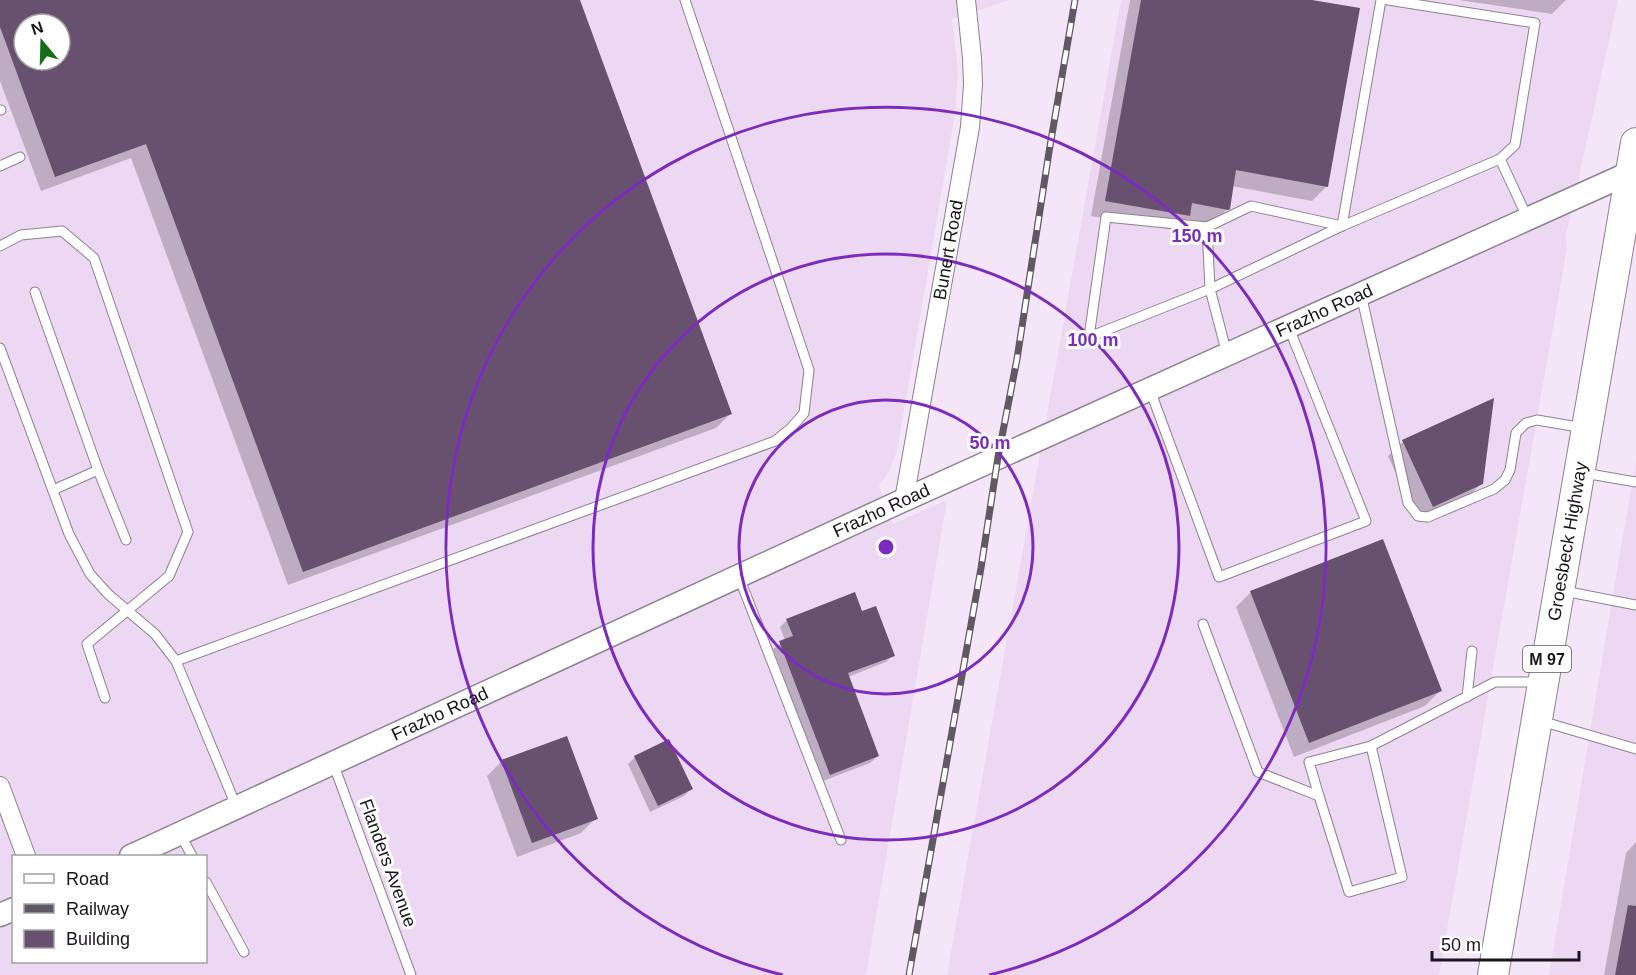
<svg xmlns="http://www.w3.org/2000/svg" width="1636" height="975" font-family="Helvetica,sans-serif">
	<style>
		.built { fill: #edd8f3; fill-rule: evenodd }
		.shadow { fill: #0003; fill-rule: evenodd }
		.building { fill: #68516f; fill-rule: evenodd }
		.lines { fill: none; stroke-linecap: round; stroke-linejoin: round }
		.service-casing { stroke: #8e8092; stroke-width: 11 }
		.minor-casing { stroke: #8e8092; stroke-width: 20 }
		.tertiary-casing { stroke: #8e8092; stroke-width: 25 }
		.primary-casing { stroke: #8e8092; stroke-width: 32 }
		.service { stroke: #fff; stroke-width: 9 }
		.minor { stroke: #fff; stroke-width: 18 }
		.tertiary { stroke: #fff; stroke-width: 22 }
		.primary { stroke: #fff; stroke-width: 30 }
		.rail-casing { stroke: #605863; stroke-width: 7 }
		.rail { stroke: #fff; stroke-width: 4.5; stroke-dasharray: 14; stroke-linecap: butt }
		.ring { fill: none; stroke: #7b2cbf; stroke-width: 3 }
		.labels { text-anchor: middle; stroke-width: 6; stroke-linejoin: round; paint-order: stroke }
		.shield { fill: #fff; stroke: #5f5b60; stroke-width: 1.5 }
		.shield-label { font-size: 16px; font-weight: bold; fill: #1a151c }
		.street-label { font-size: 18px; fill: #1a151c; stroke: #fff }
		.centre { fill: #7b2cbf; stroke: #fff; stroke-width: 3 }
		.ring-label { font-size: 18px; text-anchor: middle; font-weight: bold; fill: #7b2cbf; stroke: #fff; stroke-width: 6; stroke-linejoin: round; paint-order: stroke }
	</style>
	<rect width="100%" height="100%" fill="#f4e5f9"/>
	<g class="built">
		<path d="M 0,0 L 1009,0 L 952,19 L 958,70 L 955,114 L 897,451 L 888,473 L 879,486 L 893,524 L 947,500 L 866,975 L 0,975 ZM 24,24 L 60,24 L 60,60 L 24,60 ZM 14,856 L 206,856 L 206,962 L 14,962 Z"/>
		<path d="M 1121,0 L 1618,0 L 1566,235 L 1567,248 L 1439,975 L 947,975 Z"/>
		<path d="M 1636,462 L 1636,975 L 1549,975 L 1620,553 Z"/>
	</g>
	<g class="shadow">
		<path d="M 0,0 L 578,0 L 730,414 L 716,428 L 288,585 L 131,158 L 41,191 L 0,81 ZM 24,24 L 60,24 L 60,60 L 24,60 Z"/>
		<path d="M 1130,0 L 1304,0 L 1327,186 L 1312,201 L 1232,186 L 1228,208 L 1213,223 L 1185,219 L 1174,230 L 1091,216 Z"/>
		<path d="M 1459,0 L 1566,0 L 1552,14 Z"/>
		<path d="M 1403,442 L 1481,484 L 1466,499 L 1418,521 L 1388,456 Z"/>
		<path d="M 1251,592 L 1440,691 L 1425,706 L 1294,757 L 1236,607 Z"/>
		<path d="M 861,613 L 893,655 L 886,662 L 848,677 L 878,756 L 870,763 L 823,781 L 773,649 L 785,640 L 780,627 L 787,620 Z"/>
		<path d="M 635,757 L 691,789 L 684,796 L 650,812 L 628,764 Z"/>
		<path d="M 502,761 L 596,818 L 581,833 L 517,857 L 487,776 Z"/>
		<path d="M 1636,842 L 1636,975 L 1604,975 L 1626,853 Z"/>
	</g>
	<g class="building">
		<path d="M 0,0 L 580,0 L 732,414 L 303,572 L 146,144 L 55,177 L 0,27 ZM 24,24 L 60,24 L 60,60 L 24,60 Z"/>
		<path d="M 1141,0 L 1312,0 L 1360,8 L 1328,187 L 1236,170 L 1230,209 L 1228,210 L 1192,203 L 1190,216 L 1105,201 Z"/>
		<path d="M 1494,398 L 1483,484 L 1433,507 L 1402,440 Z"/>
		<path d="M 1383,539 L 1442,691 L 1309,743 L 1250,591 Z"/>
		<path d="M 855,592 L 862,611 L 876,606 L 895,656 L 848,673 L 879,756 L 830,775 L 779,641 L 793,636 L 786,619 Z"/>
		<path d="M 567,736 L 598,819 L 532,843 L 501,760 Z"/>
		<path d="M 669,739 L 693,789 L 658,806 L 634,756 Z"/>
		<path d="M 1628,905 L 1636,906 L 1636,975 L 1615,975 Z"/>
	</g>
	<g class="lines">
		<g class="service-casing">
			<g id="service">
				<path d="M 1388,0 L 1535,23 L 1515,145 L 1500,159"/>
				<path d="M 0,110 L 1,110"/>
				<path d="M 0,166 L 20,157"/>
				<path d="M 1106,217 L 1207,227 L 1210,289 L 1089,337 Z"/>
				<path d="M 1207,227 L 1251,206 L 1342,226 L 1381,0"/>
				<path d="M 0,246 L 21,235 L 62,231 L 94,258 L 188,532 L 169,576 L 87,644 L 105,698"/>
				<path d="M 35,292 L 98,470"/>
				<path d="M 1361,294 L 1408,503 L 1418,516 L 1428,517 L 1494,489 L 1505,480 L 1510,470 L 1516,433 L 1526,423 L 1537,420 L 1584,428"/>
				<path d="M 0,348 L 69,534 L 90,574 L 108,594 L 155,634 L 176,661 L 237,808"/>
				<path d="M 1227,354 L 1210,289 L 1342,226 L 1500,159 L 1528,219"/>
				<path d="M 1150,390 L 1219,577 L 1366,521 L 1289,328"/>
				<path d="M 1584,473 L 1636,482"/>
				<path d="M 53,490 L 98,470 L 126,540"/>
				<path d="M 739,577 L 841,840"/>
				<path d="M 1564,591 L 1636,605"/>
				<path d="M 1203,624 L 1258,772 L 1319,796 L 1349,892 L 1402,877 L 1371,746"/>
				<path d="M 176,661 L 775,441 L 791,428 L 804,413 L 809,370 L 685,0"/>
				<path d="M 1467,697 L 1472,651"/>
				<path d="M 1541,721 L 1636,749"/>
				<path d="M 333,763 L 411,975"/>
				<path d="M 1319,796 L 1309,762 L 1371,746 L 1495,682 L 1538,682"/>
				<path d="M 180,834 L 192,856"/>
				<path d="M 206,882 L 244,952"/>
			</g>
		</g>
		<g class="minor-casing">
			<g id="minor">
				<path id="s1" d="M 904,500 L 970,127 L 973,84 L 972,58 L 966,0"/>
				<path d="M 0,786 L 26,856"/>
			</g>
		</g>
		<g class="tertiary-casing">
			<g id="tertiary">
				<path id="s2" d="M 131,856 L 904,500 L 1636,170"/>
				<path d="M 0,915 L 14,909"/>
			</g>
		</g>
		<g class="primary-casing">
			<g id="primary">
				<path id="s3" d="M 1493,975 L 1636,143"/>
			</g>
		</g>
		<use href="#service" class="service"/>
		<use href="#minor" class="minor"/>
		<use href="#tertiary" class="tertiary"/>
		<use href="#primary" class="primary"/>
		<g class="rail-casing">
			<path id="rail" d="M 909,975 L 981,568 L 998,457 L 1017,359 L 1049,152 L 1075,0"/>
		</g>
		<use href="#rail" class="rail"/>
	</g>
	<g class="ring">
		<circle cx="886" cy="547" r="147"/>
		<circle cx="886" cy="547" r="293"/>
		<path d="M783 975A440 440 0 1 1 989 975"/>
	</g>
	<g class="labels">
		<rect class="shield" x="1523" y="646" width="48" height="26" rx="4.5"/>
		<g class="shield-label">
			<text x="1547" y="665">M 97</text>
		</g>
		<g class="street-label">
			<text dy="6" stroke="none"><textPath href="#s1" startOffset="254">Bunert Road</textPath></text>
			<text dy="6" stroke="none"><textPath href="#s2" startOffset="1312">Frazho Road</textPath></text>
			<text dy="6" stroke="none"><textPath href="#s2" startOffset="826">Frazho Road</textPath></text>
			<text dy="6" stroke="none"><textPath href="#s3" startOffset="440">Groesbeck Highway</textPath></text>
			<text dy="6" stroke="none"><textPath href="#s2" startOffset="340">Frazho Road</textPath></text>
			<text transform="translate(388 863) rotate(70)" y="6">Flanders Avenue</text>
		</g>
	</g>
	<circle cx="886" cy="547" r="9" class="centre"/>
	<g class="ring-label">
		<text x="1197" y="242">150 m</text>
		<text x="1093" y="346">100 m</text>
		<text x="990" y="449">50 m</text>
	</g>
	<rect x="12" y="855" width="195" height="108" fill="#ffffff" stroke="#a3a1a4" stroke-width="1.5"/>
	<rect x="24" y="874" width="30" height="9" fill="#ffffff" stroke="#a3a1a4" stroke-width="1.5"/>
	<text x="66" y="885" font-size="18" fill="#1a151c">Road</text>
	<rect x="24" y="904" width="30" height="9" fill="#605863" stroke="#a3a1a4" stroke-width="1.5"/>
	<text x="66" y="915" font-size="18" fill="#1a151c">Railway</text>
	<rect x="24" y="930" width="30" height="18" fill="#68516f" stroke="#a3a1a4" stroke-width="1.5"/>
	<text x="66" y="945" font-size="18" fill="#1a151c">Building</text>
	<g transform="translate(42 42) rotate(341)"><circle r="28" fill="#ffffff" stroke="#a3a1a4" stroke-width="1.5"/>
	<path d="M0-4.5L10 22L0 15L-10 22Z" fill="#176e18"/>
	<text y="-9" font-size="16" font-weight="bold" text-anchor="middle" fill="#1a151c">N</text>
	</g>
	<path d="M1432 951v9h147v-9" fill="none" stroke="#1a151c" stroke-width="3"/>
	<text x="1441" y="951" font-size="18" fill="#1a151c" stroke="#ffffff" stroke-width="4.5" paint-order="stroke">50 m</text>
</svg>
